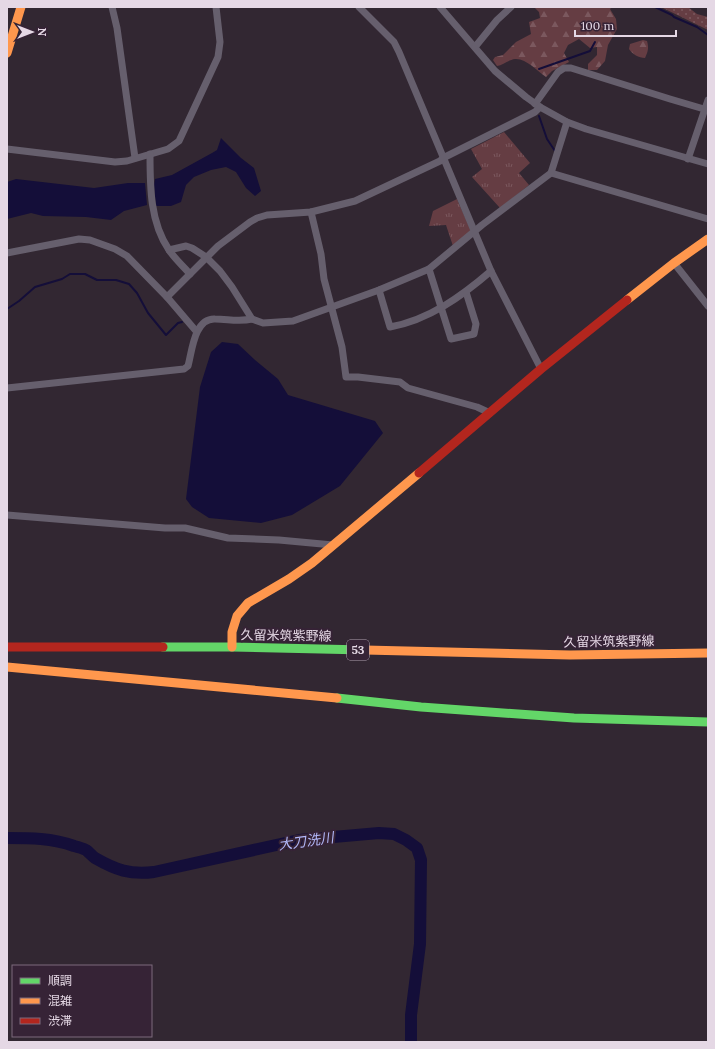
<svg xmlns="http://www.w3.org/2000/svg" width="715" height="1049" font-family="Lora,'Noto Sans JP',serif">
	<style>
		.grass { fill: url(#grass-dots) }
		.forest { fill: url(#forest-firs) }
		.park { fill: url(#park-tufts) }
		.water { fill: #140e39 }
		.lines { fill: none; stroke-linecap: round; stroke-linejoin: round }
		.stream { stroke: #140e39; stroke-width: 2 }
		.river { stroke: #140e39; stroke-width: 12 }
		.street { stroke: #665f6d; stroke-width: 7 }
		.fast { stroke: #63d668; stroke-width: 9 }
		.slow { stroke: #ff974d; stroke-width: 9 }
		.jam { stroke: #b3261e; stroke-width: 9 }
		.labels { text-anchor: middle; stroke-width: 4; stroke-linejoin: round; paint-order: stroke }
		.shield { fill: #362336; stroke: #b0a2b0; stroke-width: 1 }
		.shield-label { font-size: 12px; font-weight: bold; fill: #e5d8e5 }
		.street-label { font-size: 13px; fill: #e5d8e5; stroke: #362336 }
		.water-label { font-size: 14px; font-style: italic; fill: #b2b8f8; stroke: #362336 }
	</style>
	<defs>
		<pattern id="grass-dots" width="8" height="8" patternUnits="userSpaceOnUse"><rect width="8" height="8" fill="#653d43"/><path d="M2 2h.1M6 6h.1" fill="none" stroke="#7b585e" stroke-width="1.8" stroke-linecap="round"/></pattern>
		<pattern id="forest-firs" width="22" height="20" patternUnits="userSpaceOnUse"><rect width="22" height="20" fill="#653d43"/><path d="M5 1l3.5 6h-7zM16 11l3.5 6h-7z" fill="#7b585e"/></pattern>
		<pattern id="park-tufts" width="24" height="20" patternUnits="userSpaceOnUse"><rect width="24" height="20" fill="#653d43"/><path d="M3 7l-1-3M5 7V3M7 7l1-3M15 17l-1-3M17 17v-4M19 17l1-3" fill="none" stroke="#7b585e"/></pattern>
	</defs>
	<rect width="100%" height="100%" fill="#322732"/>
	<path class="grass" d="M 663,7 L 688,7 L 697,14 L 708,17 L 708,30 L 663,8 Z"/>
	<g class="forest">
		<path d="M 534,7 L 612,7 L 610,9 L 616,19 L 617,29 L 608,45 L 605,61 L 597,70 L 588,70 L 588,64 L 597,55 L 597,47 L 590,48 L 579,39 L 568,45 L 564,53 L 569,62 L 552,71 L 546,77 C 537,71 526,58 515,59 C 508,60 503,65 497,66 L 493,60 L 495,57 L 503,55 L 516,42 L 531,34 L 529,22 L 540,18 L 539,12 Z"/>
		<path d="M 643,40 L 647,41 C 649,48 648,51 645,58 C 639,58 632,54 629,49 L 630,44 Z"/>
	</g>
	<g class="park">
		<path d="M 504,132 L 530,163 L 519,173 L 529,185 L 500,208 L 472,177 L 482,169 L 471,149 Z"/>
		<path d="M 457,199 L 471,231 L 453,246 L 446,225 L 429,226 L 433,211 Z"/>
	</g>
	<g class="water">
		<path d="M 221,138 L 241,158 L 254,168 L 261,191 L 255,196 L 246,188 L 236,172 L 226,167 L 211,170 L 194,177 L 186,185 L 181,202 L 171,206 L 156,206 L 154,185 L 155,179 L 172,175 L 212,153 L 217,150 Z"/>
		<path d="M 16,179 L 94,188 L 128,183 L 145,183 L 147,205 L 124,211 L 111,220 L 86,217 L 43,216 L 31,213 L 7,219 L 7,182 Z"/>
		<path d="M 222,342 L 238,344 L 255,360 L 278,379 L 288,395 L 375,421 L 383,433 L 340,486 L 292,515 L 261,523 L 209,518 L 192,507 L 186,499 L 200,387 L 211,352 Z"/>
	</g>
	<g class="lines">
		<g class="stream">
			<path d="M 655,7 L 672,15 L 674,17 L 697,27 L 708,35"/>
			<path d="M 539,69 L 590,51 L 595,42"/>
			<path d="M 539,116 L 547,139 L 555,151"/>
			<path d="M 7,309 L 19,301 L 35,287 L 62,279 L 70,274 L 85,274 L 97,280 L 116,280 L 129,284 L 137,293 L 148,313 L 166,335 L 178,323 L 182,322"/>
		</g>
		<path class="river" d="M 7,838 C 30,838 52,838 74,846 C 78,847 82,848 86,850 C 89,852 92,856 95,858 C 116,870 130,875 154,872 L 299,840 L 379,833 L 394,834 L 406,840 L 417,848 L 421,860 L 420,944 L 411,1015 L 411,1042"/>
		<g class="street">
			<path d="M 112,7 L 117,28 L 135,158"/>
			<path d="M 359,7 L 394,42 L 399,52 L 491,271 L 541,369"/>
			<path d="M 440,7 L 495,71 L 526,97 L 540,107 L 567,122 L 586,129 L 708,164"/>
			<path d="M 475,47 L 497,20 L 511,7"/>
			<path d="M 535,104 L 558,72 L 564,68 L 571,68 L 670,99 L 704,109"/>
			<path d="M 7,149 L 115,162 L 127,161 L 168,149 L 179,141 L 218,57 L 220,42 L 216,7"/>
			<path d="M 150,154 C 150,187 150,222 169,250 C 175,259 183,266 190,274"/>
			<path d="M 688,159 L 708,100"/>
			<path d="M 551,173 L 708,219"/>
			<path d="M 311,212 L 321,254 L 324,279 L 342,347 L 346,377 L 358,377 L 400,382 L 408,388 L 477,407 L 490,413"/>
			<path d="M 169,250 L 186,246 L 192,248 L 206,257 L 220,271 L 232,287 L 252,319 L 263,323 L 293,321 L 379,290 L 429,269 L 482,225 L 551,173 L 567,122"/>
			<path d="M 7,253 L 79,239 L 90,240 L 115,249 L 127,256 L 167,297 L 196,331"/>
			<path d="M 674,263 L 708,306"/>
			<path d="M 429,269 L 451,339 L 474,334 L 476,324 L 466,292"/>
			<path d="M 379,290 L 390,327 C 429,320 462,296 491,271"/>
			<path d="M 167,297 L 218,246 L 250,222 L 257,218 L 267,215 L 311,212 L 355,201 L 440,161 L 443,158 L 535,112 L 540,107"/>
			<path d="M 7,388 L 184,369 L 188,366 C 192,352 194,318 215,319 C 228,319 239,322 252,319"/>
			<path d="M 7,515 L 165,528 L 185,528 L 228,538 L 279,540 L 333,545"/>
		</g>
		<g class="fast">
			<path d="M 163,647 L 232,647 L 365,650"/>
			<path d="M 337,698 L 421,707 L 574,718 L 708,722"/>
		</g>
		<g class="slow">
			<path d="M 7,53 L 21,7"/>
			<path d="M 627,300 L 674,263 L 708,239"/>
			<path d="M 232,647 L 232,632 L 237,616 L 248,603 L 289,579 L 312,563 L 419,473"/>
			<path d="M 365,650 L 570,655 L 708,653"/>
			<path d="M 7,667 L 337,698"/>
		</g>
		<g class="jam">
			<path d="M 419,473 L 541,369 L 627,300"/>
			<path d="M 7,647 L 163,647"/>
		</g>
	</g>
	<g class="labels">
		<rect class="shield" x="347" y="640" width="22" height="20" rx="3"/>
		<g class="shield-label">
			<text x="358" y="654">53</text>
		</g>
		<g class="street-label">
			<text transform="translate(286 635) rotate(1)" y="5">久留米筑紫野線</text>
			<text transform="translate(609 641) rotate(-1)" y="5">久留米筑紫野線</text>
		</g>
		<g class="water-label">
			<text transform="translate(306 841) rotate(-8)" y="5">大刀洗川</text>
		</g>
	</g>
	<rect width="715" height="1049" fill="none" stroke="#e5d8e5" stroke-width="16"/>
	<rect x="12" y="965" width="140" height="72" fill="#362336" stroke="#7c6b7c"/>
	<rect x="20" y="978" width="20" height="6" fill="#63d668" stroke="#7c6b7c"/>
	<text x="48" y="985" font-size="12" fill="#e5d8e5">順調</text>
	<rect x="20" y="998" width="20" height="6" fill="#ff974d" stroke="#7c6b7c"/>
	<text x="48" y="1005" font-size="12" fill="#e5d8e5">混雑</text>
	<rect x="20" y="1018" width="20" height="6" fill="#b3261e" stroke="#7c6b7c"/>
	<text x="48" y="1025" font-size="12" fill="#e5d8e5">渋滞</text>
	<g transform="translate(32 32) rotate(90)" stroke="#362336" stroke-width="3" paint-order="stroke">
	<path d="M0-3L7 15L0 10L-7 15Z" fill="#e5d8e5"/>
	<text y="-6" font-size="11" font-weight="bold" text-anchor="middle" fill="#e5d8e5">N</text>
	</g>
	<path d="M575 30v6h101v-6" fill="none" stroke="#e5d8e5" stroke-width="2"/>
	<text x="581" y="30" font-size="12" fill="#e5d8e5" stroke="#362336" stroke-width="3" paint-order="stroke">100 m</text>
</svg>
